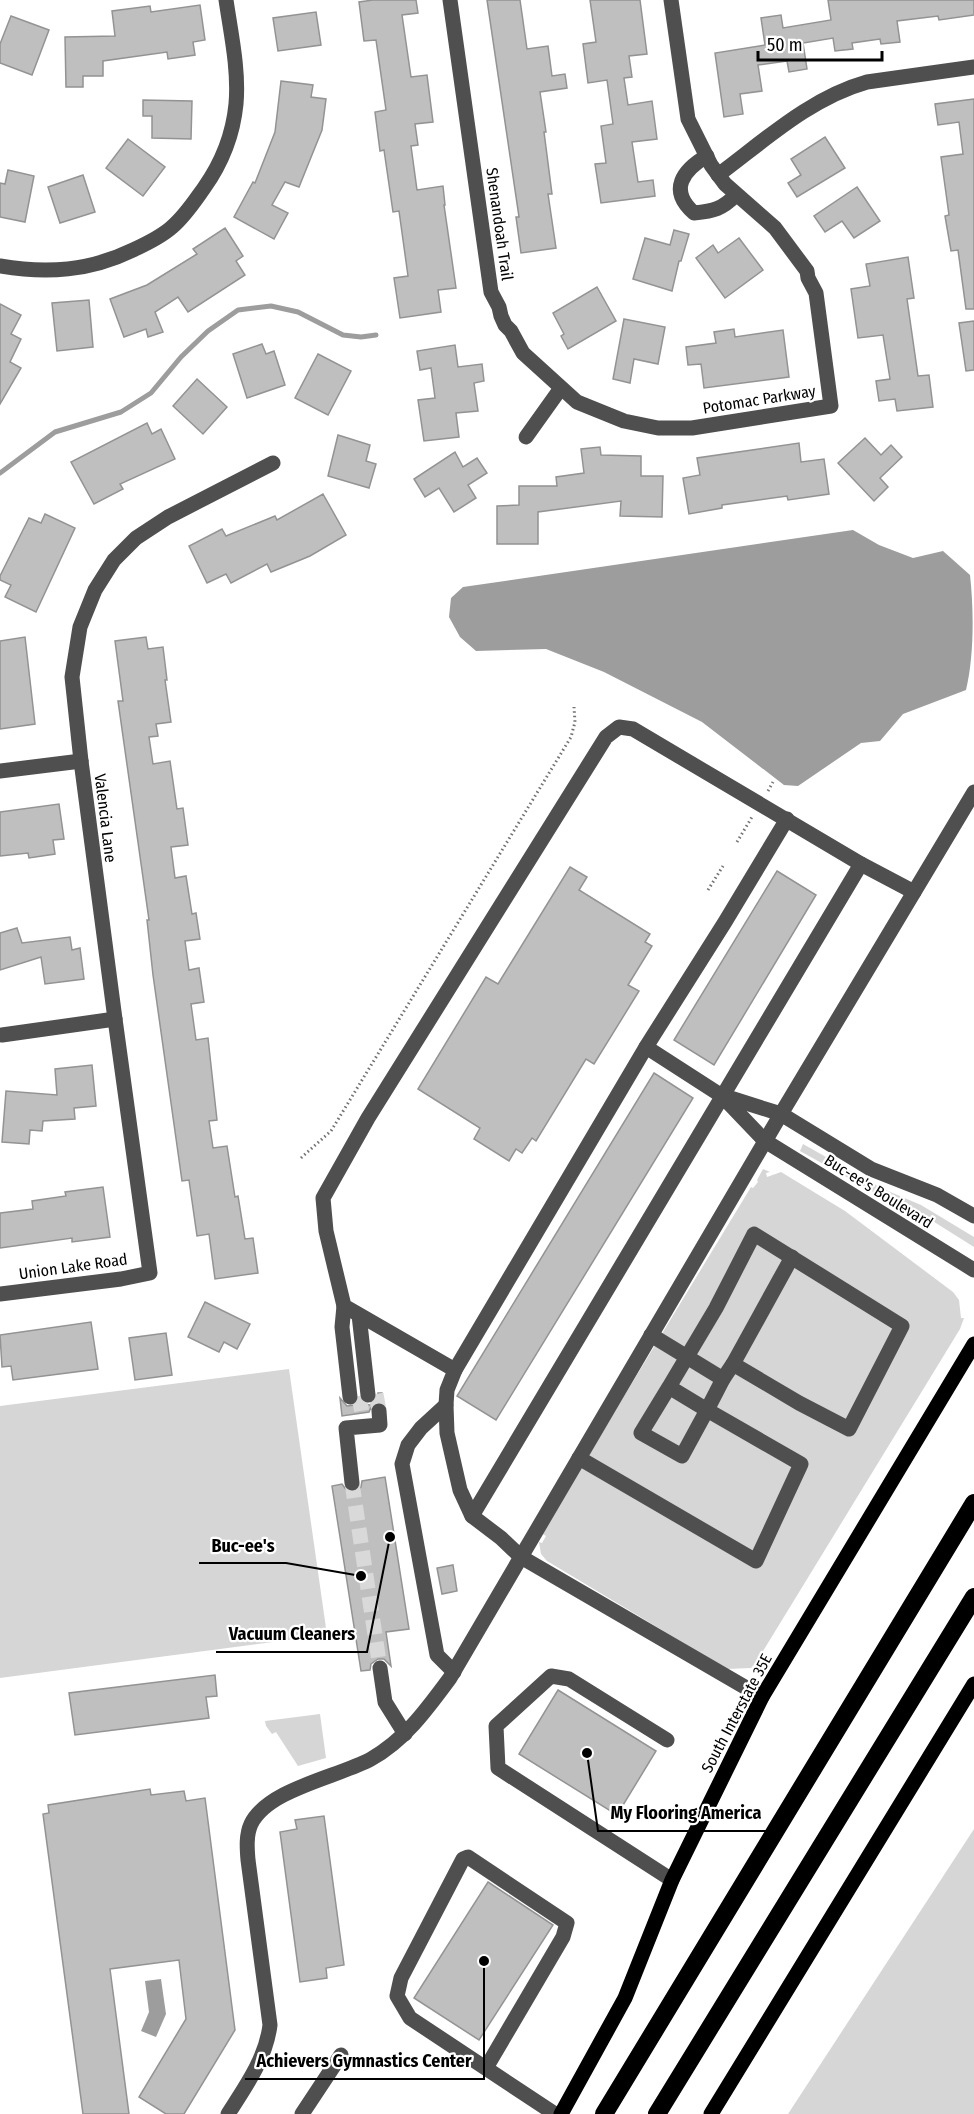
<svg xmlns="http://www.w3.org/2000/svg" width="974" height="2114" font-family="'Fira Sans Condensed',sans-serif">
	<style>
		.green { fill: #d6d6d6 }
		.water { fill: #9d9d9d }
		.lines { fill: none; stroke-linecap: round; stroke-linejoin: round }
		.stream { stroke: #9d9d9d; stroke-width: 5 }
		.building { fill: #bfbfbf; stroke: #939393; stroke-width: 1.5 }
		.minor-tunnel { stroke: #d9d9d9; stroke-width: 15; stroke-dasharray: 15 8; stroke-linecap: butt }
		.path { stroke: #717171; stroke-width: 3; stroke-dasharray: 1.5 3; stroke-linecap: butt }
		.minor { stroke: #4f4f4f; stroke-width: 15 }
		.major { stroke: #000; stroke-width: 15 }
		.highway { stroke: #000; stroke-width: 18 }
		.labels { text-anchor: middle; stroke-width: 4.5; stroke-linejoin: round; paint-order: stroke }
		.street-label { font-size: 16px; fill: #000; stroke: #fff }
		.leader { fill: none; stroke: #000; stroke-width: 2 }
		.callout-dot { fill: #000; stroke: #fff; stroke-width: 2 }
		.callout-label { font-size: 18px; text-anchor: middle; font-weight: bold; fill: #000; stroke: #fff; stroke-width: 4.5; stroke-linejoin: round; paint-order: stroke }
	</style>
	<rect width="100%" height="100%" fill="#fff"/>
	<g class="green">
		<path d="M 803,1144 L 881,1188 L 921,1205 L 974,1237 L 974,1247 L 912,1208 L 877,1194 L 800,1151 Z"/>
		<path d="M 763,1169 L 770,1172 L 766,1173 L 767,1177 L 781,1172 L 845,1211 L 953,1292 L 959,1300 L 961,1318 L 964,1318 L 960,1329 L 757,1661 L 751,1668 L 727,1669 L 547,1561 L 541,1554 L 539,1542 L 542,1543 L 546,1536 L 541,1533 L 751,1187 L 753,1188 L 758,1182 L 757,1180 Z"/>
		<path d="M 289,1369 L 327,1635 L 0,1678 L 0,1406 Z"/>
		<path d="M 320,1714 L 326,1758 L 298,1766 L 276,1732 L 272,1734 L 266,1726 L 265,1721 Z"/>
		<path d="M 974,1829 L 974,2114 L 788,2114 Z"/>
	</g>
	<g class="water">
		<path d="M 853,530 L 879,545 L 913,558 L 943,551 L 970,575 C 974,610 974,658 966,690 L 903,714 L 880,741 L 861,743 L 798,786 L 784,785 L 702,722 L 604,672 L 546,649 L 476,651 L 460,637 L 449,617 L 451,598 L 463,587 Z"/>
		<path d="M 161,1979 L 166,2014 L 156,2037 L 141,2031 L 149,2012 L 145,1981 Z"/>
	</g>
	<g class="lines">
		<path class="stream" d="M 0,473 L 55,432 L 121,412 L 151,393 L 181,357 L 208,331 L 238,310 L 271,306 L 298,312 L 343,335 L 361,337 L 376,335"/>
	</g>
	<g class="building">
		<path d="M 373,0 L 416,0 L 418,13 L 402,15 L 411,77 L 427,75 L 433,122 L 415,124 L 418,145 L 411,146 L 417,190 L 443,186 L 445,205 L 444,205 L 456,288 L 438,290 L 441,312 L 400,318 L 394,278 L 408,276 L 399,211 L 393,212 L 384,150 L 380,151 L 375,112 L 386,110 L 376,40 L 364,41 L 359,2 Z"/>
		<path d="M 487,0 L 520,0 L 527,49 L 548,46 L 552,76 L 565,74 L 567,88 L 540,92 L 546,132 L 544,132 L 552,194 L 548,194 L 556,248 L 521,253 L 516,217 L 519,217 Z"/>
		<path d="M 590,0 L 640,0 L 647,54 L 629,56 L 632,77 L 624,78 L 628,105 L 652,101 L 657,139 L 632,142 L 638,182 L 653,180 L 655,196 L 601,203 L 595,164 L 606,163 L 601,126 L 613,124 L 607,80 L 588,83 L 583,44 L 596,42 Z"/>
		<path d="M 828,0 L 974,0 L 974,15 L 939,20 L 938,16 L 897,21 L 900,42 L 881,44 L 880,39 L 852,43 L 853,49 L 835,51 L 833,38 L 803,43 L 807,69 L 789,72 L 787,61 L 758,65 L 762,91 L 740,94 L 743,114 L 724,117 L 715,53 L 765,45 L 761,18 L 781,15 L 783,28 L 831,20 Z"/>
		<path d="M 200,5 L 205,40 L 193,42 L 195,55 L 168,59 L 167,52 L 103,61 L 103,76 L 83,76 L 83,87 L 66,87 L 65,37 L 115,36 L 112,11 L 150,6 L 151,12 Z"/>
		<path d="M 316,12 L 321,45 L 278,51 L 273,18 Z"/>
		<path d="M 11,16 L 49,30 L 32,75 L 0,63 L 0,44 Z"/>
		<path d="M 281,81 L 313,85 L 311,97 L 326,99 L 322,130 L 299,187 L 285,182 L 272,205 L 288,213 L 274,239 L 234,217 L 253,182 L 255,183 L 275,132 Z"/>
		<path d="M 974,99 L 974,309 L 966,309 L 958,250 L 951,251 L 945,216 L 949,215 L 941,157 L 963,154 L 959,122 L 938,125 L 935,104 Z"/>
		<path d="M 143,100 L 192,101 L 191,139 L 152,138 L 152,116 L 143,116 Z"/>
		<path d="M 825,137 L 845,168 L 797,197 L 788,183 L 801,175 L 791,159 Z"/>
		<path d="M 128,139 L 165,167 L 143,196 L 106,168 Z"/>
		<path d="M 8,170 L 34,176 L 25,222 L 0,217 L 0,183 L 5,184 Z"/>
		<path d="M 83,175 L 95,212 L 60,223 L 48,187 Z"/>
		<path d="M 857,187 L 880,221 L 854,238 L 842,221 L 825,232 L 814,216 Z"/>
		<path d="M 225,228 L 243,256 L 236,261 L 245,275 L 188,312 L 178,297 L 155,312 L 163,332 L 148,337 L 146,329 L 124,337 L 110,299 L 147,285 L 197,254 L 193,249 Z"/>
		<path d="M 674,230 L 689,234 L 681,261 L 679,261 L 672,291 L 633,279 L 645,238 L 670,245 Z"/>
		<path d="M 739,238 L 763,270 L 725,298 L 696,258 L 713,245 L 718,253 Z"/>
		<path d="M 908,257 L 914,298 L 907,299 L 918,376 L 929,375 L 933,407 L 897,411 L 895,399 L 879,401 L 876,381 L 890,379 L 883,335 L 858,338 L 851,289 L 870,286 L 866,264 Z"/>
		<path d="M 597,287 L 616,321 L 568,349 L 561,336 L 564,334 L 553,313 Z"/>
		<path d="M 89,300 L 93,347 L 57,351 L 52,303 Z"/>
		<path d="M 0,304 L 21,315 L 11,334 L 21,339 L 10,362 L 21,368 L 0,404 Z"/>
		<path d="M 624,319 L 665,327 L 658,364 L 634,359 L 630,383 L 613,379 Z"/>
		<path d="M 974,321 L 974,370 L 966,371 L 959,323 Z"/>
		<path d="M 734,329 L 735,337 L 783,330 L 789,377 L 704,388 L 701,364 L 688,365 L 686,347 L 716,343 L 714,332 Z"/>
		<path d="M 262,344 L 266,354 L 274,351 L 285,385 L 247,398 L 233,354 Z"/>
		<path d="M 455,345 L 458,367 L 482,364 L 484,381 L 474,383 L 478,411 L 456,413 L 459,437 L 424,441 L 418,400 L 435,398 L 431,368 L 420,370 L 417,351 Z"/>
		<path d="M 318,354 L 351,371 L 328,415 L 295,398 Z"/>
		<path d="M 197,379 L 227,407 L 203,434 L 173,406 Z"/>
		<path d="M 147,423 L 152,434 L 161,429 L 175,459 L 120,484 L 123,489 L 94,504 L 71,462 Z"/>
		<path d="M 338,435 L 370,445 L 366,461 L 376,464 L 369,488 L 328,476 Z"/>
		<path d="M 865,438 L 881,455 L 891,445 L 902,457 L 880,478 L 888,487 L 874,501 L 838,463 Z"/>
		<path d="M 799,443 L 801,462 L 824,459 L 829,494 L 788,500 L 787,496 L 722,505 L 722,508 L 689,514 L 683,478 L 700,475 L 697,458 Z"/>
		<path d="M 600,447 L 601,455 L 641,456 L 641,476 L 663,476 L 662,517 L 620,516 L 621,501 L 538,512 L 538,544 L 497,544 L 497,506 L 519,505 L 519,486 L 557,486 L 556,477 L 584,473 L 581,449 Z"/>
		<path d="M 455,452 L 463,467 L 477,458 L 487,473 L 468,485 L 476,498 L 454,512 L 439,488 L 425,497 L 414,479 Z"/>
		<path d="M 323,494 L 346,535 L 310,556 L 271,572 L 267,564 L 231,583 L 226,574 L 207,583 L 189,546 L 222,529 L 226,536 L 275,516 L 277,520 Z"/>
		<path d="M 45,514 L 75,528 L 36,612 L 5,597 L 11,585 L 0,580 L 0,576 L 29,518 L 41,523 Z"/>
		<path d="M 25,637 L 35,724 L 0,729 L 0,641 Z"/>
		<path d="M 146,637 L 148,649 L 163,647 L 167,680 L 165,680 L 171,722 L 156,724 L 158,736 L 149,737 L 153,764 L 170,761 L 177,809 L 183,808 L 188,845 L 171,847 L 175,878 L 186,876 L 192,914 L 196,913 L 200,939 L 185,941 L 189,970 L 199,968 L 204,1002 L 191,1004 L 196,1040 L 208,1038 L 217,1120 L 209,1121 L 213,1148 L 227,1146 L 235,1197 L 238,1196 L 245,1239 L 253,1238 L 258,1273 L 215,1279 L 209,1234 L 197,1236 L 189,1180 L 182,1181 L 153,975 L 147,920 L 149,920 L 118,701 L 123,701 L 115,641 Z"/>
		<path d="M 59,804 L 64,839 L 53,840 L 55,854 L 29,858 L 28,853 L 0,856 L 0,812 Z"/>
		<path d="M 570,867 L 587,877 L 579,890 L 650,934 L 645,942 L 652,946 L 628,985 L 639,991 L 594,1064 L 586,1059 L 536,1141 L 532,1138 L 522,1153 L 516,1149 L 509,1161 L 474,1139 L 480,1128 L 418,1089 L 486,977 L 498,984 Z"/>
		<path d="M 777,871 L 816,895 L 714,1065 L 674,1040 Z"/>
		<path d="M 17,928 L 22,943 L 70,937 L 72,950 L 80,948 L 84,979 L 45,984 L 41,957 L 0,970 L 0,933 Z"/>
		<path d="M 92,1065 L 96,1106 L 74,1108 L 75,1119 L 43,1121 L 42,1131 L 30,1130 L 29,1144 L 2,1142 L 6,1091 L 57,1095 L 55,1069 Z"/>
		<path d="M 654,1073 L 693,1098 L 496,1420 L 457,1396 Z"/>
		<path d="M 103,1187 L 110,1237 L 72,1242 L 72,1238 L 0,1248 L 0,1213 L 33,1209 L 32,1201 L 66,1196 L 65,1192 Z"/>
		<path d="M 205,1302 L 250,1324 L 237,1349 L 224,1342 L 219,1352 L 188,1337 Z"/>
		<path d="M 91,1322 L 98,1369 L 13,1380 L 11,1366 L 2,1367 L 0,1335 Z"/>
		<path d="M 166,1333 L 172,1375 L 135,1380 L 129,1338 Z"/>
		<path d="M 378,1393 L 382,1393 L 383,1402 L 373,1403 L 369,1412 L 342,1416 L 340,1398 L 347,1406 L 355,1405 L 359,1399 L 364,1404 L 370,1405 L 377,1399 Z"/>
		<path d="M 385,1477 L 409,1629 L 386,1632 L 391,1666 L 384,1659 L 378,1659 L 371,1664 L 370,1670 L 361,1671 L 332,1486 L 342,1484 L 348,1492 L 354,1493 L 361,1487 L 362,1481 Z"/>
		<path d="M 453,1565 L 457,1591 L 442,1594 L 437,1568 Z"/>
		<path d="M 215,1675 L 217,1696 L 206,1697 L 209,1718 L 75,1735 L 69,1693 Z"/>
		<path d="M 558,1690 L 656,1751 L 617,1815 L 519,1754 Z"/>
		<path d="M 150,1789 L 151,1795 L 184,1791 L 186,1801 L 205,1798 L 235,2030 L 184,2114 L 166,2114 L 139,2097 L 186,2019 L 179,1960 L 110,1969 L 129,2114 L 83,2114 L 43,1814 L 49,1813 L 48,1805 Z"/>
		<path d="M 324,1816 L 344,1965 L 326,1968 L 327,1978 L 300,1982 L 280,1832 L 297,1829 L 295,1820 Z"/>
		<path d="M 488,1882 L 553,1925 L 479,2040 L 414,1998 Z"/>
	</g>
	<g class="lines">
		<g class="minor-tunnel">
			<path d="M 376,1394 L 379,1411"/>
			<path d="M 359,1396 L 362,1413"/>
			<path d="M 352,1483 L 380,1668"/>
		</g>
		<g class="path">
			<path d="M 768,791 L 773,782"/>
			<path d="M 737,842 L 752,817"/>
			<path d="M 708,890 L 723,866"/>
			<path d="M 301,1158 L 331,1131 L 571,737 L 575,722 L 574,707"/>
		</g>
		<g class="minor">
			<path d="M 450,0 L 491,292 L 499,307 L 501,316 L 505,325 L 511,331 L 523,353 L 577,402 L 624,421 L 658,428 L 692,428 L 831,406 L 816,293 L 808,278 L 807,271 L 775,228 L 725,184 L 711,165 L 688,119 L 671,0"/>
			<path d="M 707,156 C 683,170 668,190 694,213 C 714,211 722,209 736,195"/>
			<path d="M 718,175 C 764,141 810,98 867,82 L 974,67"/>
			<path d="M 0,266 C 47,274 90,271 133,250 C 146,244 161,237 172,227 C 185,216 194,202 204,188 C 221,164 233,135 236,104 C 239,70 231,34 226,0"/>
			<path d="M 526,437 L 561,388"/>
			<path d="M 0,771 L 81,761"/>
			<path d="M 2,1035 L 115,1019"/>
			<path d="M 646,1047 L 722,1096 L 765,1141 L 974,1270"/>
			<path d="M 724,1096 L 781,1114 L 871,1169 L 937,1195 L 974,1216"/>
			<path d="M 0,1294 L 121,1279 L 150,1273 L 115,1019 L 81,761 L 72,677 L 80,627 L 95,590 L 114,560 L 136,538 L 168,517 L 273,463"/>
			<path d="M 344,1306 L 342,1327 L 350,1397"/>
			<path d="M 359,1315 L 368,1395"/>
			<path d="M 651,1335 L 723,1379 L 733,1364 L 799,1403 L 849,1429 L 902,1326 L 754,1234 L 716,1308 L 669,1387 L 707,1410 L 682,1456 L 641,1433 L 669,1387"/>
			<path d="M 733,1364 L 792,1257"/>
			<path d="M 455,1370 L 646,1047 L 725,922 L 787,819"/>
			<path d="M 446,1405 L 421,1428 L 408,1445 L 402,1464 L 437,1655 L 454,1672"/>
			<path d="M 579,1458 L 756,1561 L 801,1464 L 707,1410 L 723,1379"/>
			<path d="M 352,1483 L 346,1428 L 380,1425 L 379,1411"/>
			<path d="M 472,1516 L 861,864"/>
			<path d="M 380,1668 L 385,1702 L 405,1734"/>
			<path d="M 762,1697 L 521,1557 L 501,1538 L 472,1516 L 460,1490 L 447,1433 L 446,1405 L 447,1390 L 455,1370 L 344,1306 L 326,1231 L 323,1198 L 368,1118 L 606,737 L 619,727 L 633,729 L 861,864 L 914,892"/>
			<path d="M 667,1740 L 569,1679 L 551,1676 L 496,1726 L 498,1768 L 672,1880"/>
			<path d="M 486,2068 L 563,1937 L 567,1923 L 468,1857 L 463,1859 L 401,1978 L 397,1996 L 410,2018 L 555,2114"/>
			<path d="M 228,2114 C 246,2086 266,2058 270,2025 L 248,1860 C 247,1848 246,1835 251,1824 C 268,1789 338,1777 371,1759 C 405,1740 427,1709 450,1678 L 781,1114 L 974,792"/>
			<path d="M 302,2114 L 341,2055"/>
		</g>
		<g class="major">
			<path d="M 561,2114 L 625,1998 L 672,1880 L 762,1697 L 974,1344"/>
			<path d="M 711,2114 L 974,1684"/>
		</g>
		<g class="highway">
			<path d="M 604,2114 L 974,1503"/>
			<path d="M 657,2114 L 974,1597"/>
		</g>
	</g>
	<g class="labels">
		<g class="street-label">
			<text transform="translate(500 224) rotate(82)" y="6">Shenandoah Trail</text>
			<text transform="translate(759 399) rotate(-9)" y="6">Potomac Parkway</text>
			<text transform="translate(106 818) rotate(83)" y="6">Valencia Lane</text>
			<text transform="translate(879 1191) rotate(32)" y="6">Buc-ee's Boulevard</text>
			<text transform="translate(73 1266) rotate(-8)" y="6">Union Lake Road</text>
			<text transform="translate(736 1713) rotate(-62)" y="6">South Interstate 35E</text>
		</g>
	</g>
	<path class="leader" d="M361 1576L286 1563H199M390 1537L367 1652H216M587 1753L598 1831H773M484 1961L484 2079H245"/>
	<g class="callout-dot">
		<circle cx="361" cy="1576" r="6"/>
		<circle cx="390" cy="1537" r="6"/>
		<circle cx="587" cy="1753" r="6"/>
		<circle cx="484" cy="1961" r="6"/>
	</g>
	<g class="callout-label">
		<text x="243" y="1552">Buc-ee's</text>
		<text x="292" y="1640">Vacuum Cleaners</text>
		<text x="686" y="1819">My Flooring America</text>
		<text x="364" y="2067">Achievers Gymnastics Center</text>
	</g>
	<path d="M758 51v9h124v-9" fill="none" stroke="#000000" stroke-width="3"/>
	<text x="767" y="51" font-size="18" fill="#000000" stroke="#ffffff" stroke-width="4.5" paint-order="stroke">50 m</text>
</svg>
